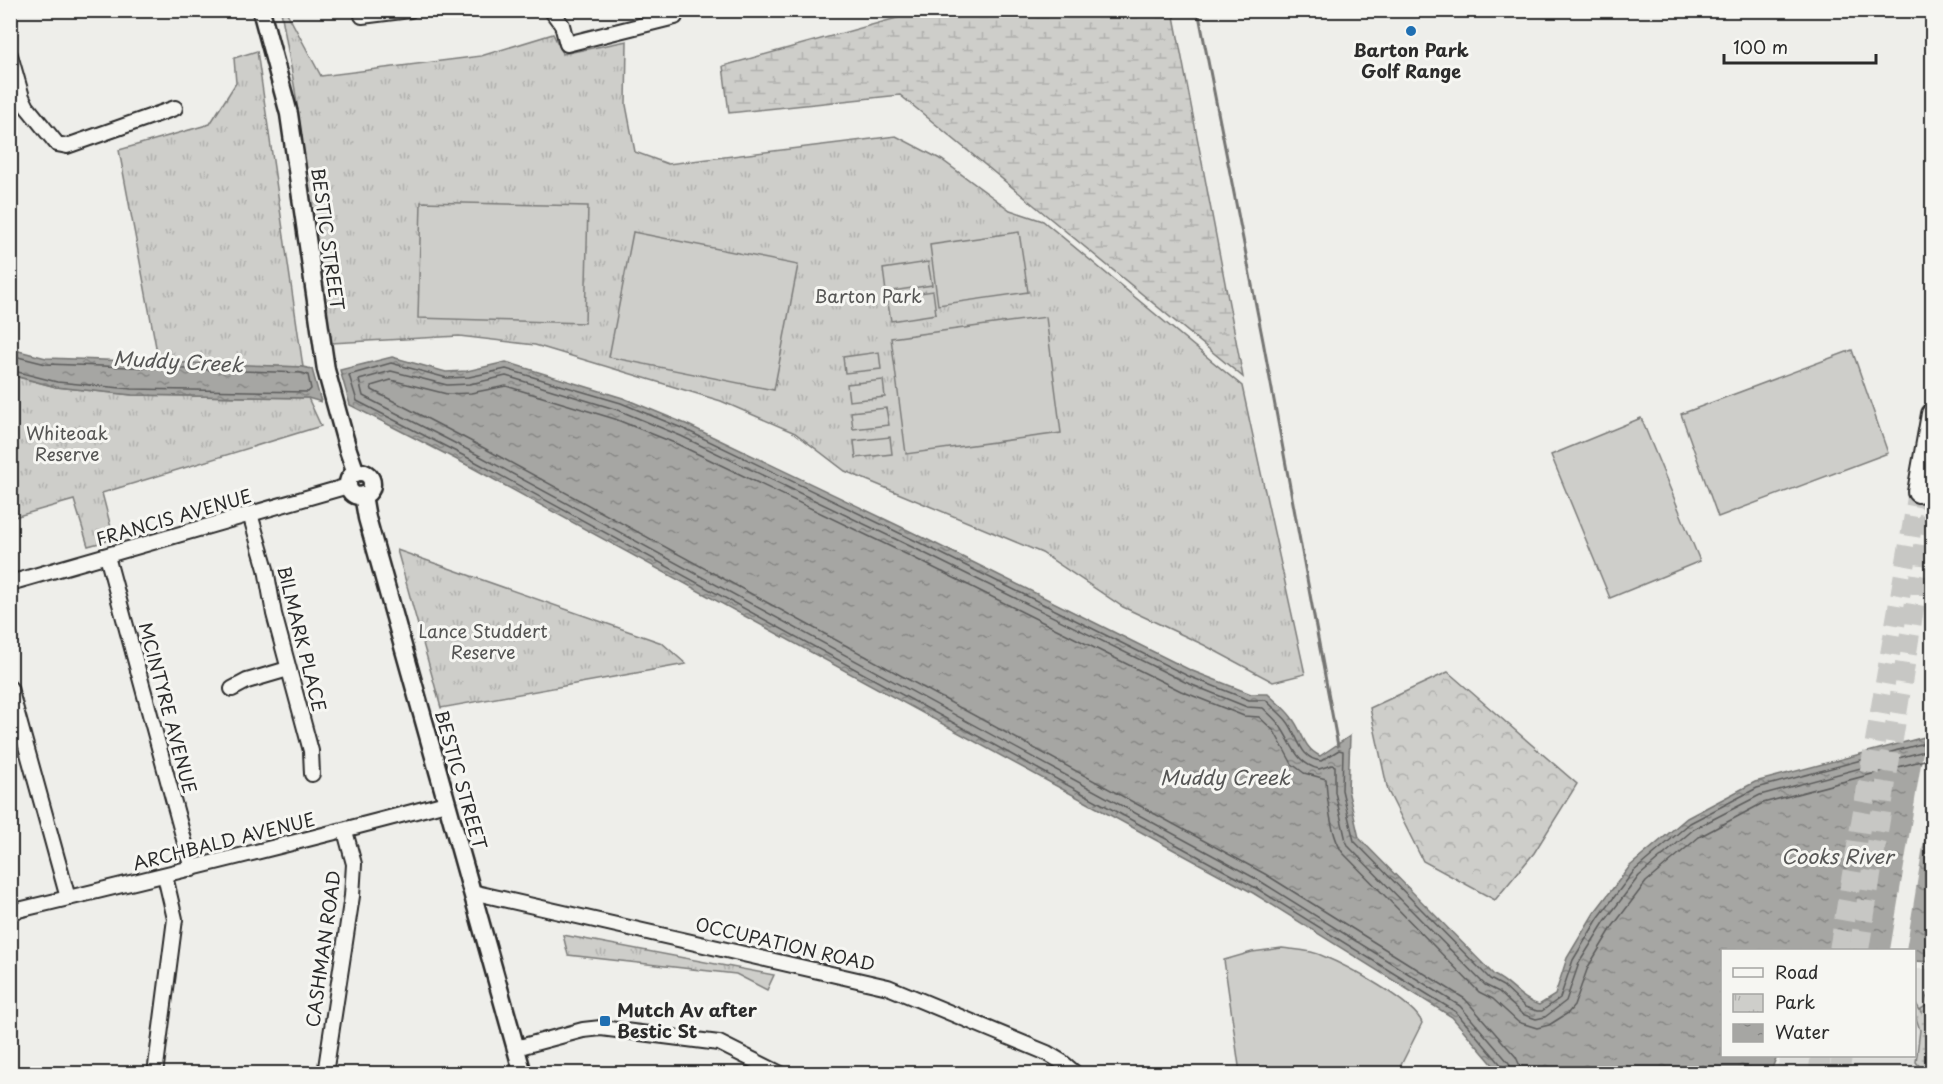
<svg xmlns="http://www.w3.org/2000/svg" width="1943" height="1084" font-family="'Playpen Sans',sans-serif">
	<style>
		.built { fill: #dededb }
		.grass { fill: url(#grass-dots); stroke: #7c7c7a; stroke-width: 1.5 }
		.forest { fill: url(#forest-crowns); stroke: #7c7c7a; stroke-width: 1.5 }
		.wetland { fill: url(#wetland-marsh); stroke: #7c7c7a; stroke-width: 1.5 }
		.park { fill: url(#park-tufts); stroke: #7c7c7a; stroke-width: 1.5 }
		.pitch { fill: #cececa; stroke: #7c7c7a; stroke-width: 1.5 }
		.water { fill: url(#water-ripples); stroke: #757573; stroke-width: 1.5 }
		.pier { fill: #eeeeea }
		.lines { fill: none; stroke-linecap: round; stroke-linejoin: round }
		.shore { stroke: #5c5c5b; stroke-width: 1.5 }
		.stream { stroke: #757573; stroke-width: 3 }
		.highway-tunnel { stroke: #c7c7c4; stroke-width: 20; stroke-dasharray: 20 10; stroke-linecap: butt }
		.minor-casing { stroke: #2b2b2b; stroke-width: 18 }
		.major-casing { stroke: #2b2b2b; stroke-width: 21 }
		.highway-casing { stroke: #2b2b2b; stroke-width: 24 }
		.minor { stroke: #f6f6f2; stroke-width: 14 }
		.major { stroke: #f6f6f2; stroke-width: 16 }
		.highway { stroke: #f6f6f2; stroke-width: 20 }
		.poi-dot { fill: #1f6fb2; stroke: #f6f6f2; stroke-width: 2 }
		.labels { text-anchor: middle; stroke-width: 6; stroke-linejoin: round; paint-order: stroke }
		.poi-label { font-size: 18px; font-weight: bold; fill: #2b2b2b; stroke: #f6f6f2 }
		.street-label { font-size: 18px; fill: #2b2b2b; stroke: #f6f6f2 }
		.park-label { font-size: 18px; fill: #545453; stroke: #f6f6f2 }
		.water-label { font-size: 20px; font-style: italic; fill: #565655; stroke: #f6f6f2 }
	</style>
	<defs>
		<pattern id="grass-dots" width="8" height="8" patternUnits="userSpaceOnUse" patternTransform="scale(1.5)"><rect width="8" height="8" fill="#cececa"/><path d="M2 2h.1M6 6h.1" fill="none" stroke="#b1b1ae" stroke-width="1.8" stroke-linecap="round"/></pattern>
		<pattern id="forest-crowns" width="20" height="18" patternUnits="userSpaceOnUse" patternTransform="scale(1.5)"><rect width="20" height="18" fill="#cececa"/><path d="M2 6a3 3 0 1 1 6 0M12 15a3 3 0 1 1 6 0" fill="none" stroke="#b1b1ae"/></pattern>
		<pattern id="wetland-marsh" width="20" height="14" patternUnits="userSpaceOnUse" patternTransform="scale(1.5)"><rect width="20" height="14" fill="#cececa"/><path d="M1 5h8M5 5V1M11 12h8M15 12V8" fill="none" stroke="#b1b1ae"/></pattern>
		<pattern id="park-tufts" width="24" height="20" patternUnits="userSpaceOnUse" patternTransform="scale(1.5)"><rect width="24" height="20" fill="#cececa"/><path d="M3 7l-1-3M5 7V3M7 7l1-3M15 17l-1-3M17 17v-4M19 17l1-3" fill="none" stroke="#b1b1ae"/></pattern>
		<pattern id="water-ripples" width="26" height="14" patternUnits="userSpaceOnUse" patternTransform="scale(1.5)"><rect width="26" height="14" fill="#a6a6a3"/><path d="M2 4q2-2 4 0t4 0M15 11q2-2 4 0t4 0" fill="none" stroke="#878785"/></pattern>
	</defs>
	<rect width="100%" height="100%" fill="#eeeeea"/>
	<filter id="ink" filterUnits="userSpaceOnUse"><feTurbulence type="fractalNoise" baseFrequency=".0167" numOctaves="2"/><feDisplacementMap in="SourceGraphic" scale="12" xChannelSelector="R" yChannelSelector="G"/><feConvolveMatrix kernelMatrix="1 2 1 2 8 2 1 2 1" color-interpolation-filters="sRGB"/></filter>
	<g filter="url(#ink)">
		<path class="built" d="M 1915,969 L 1932,969 L 1932,1073 L 1774,1074 L 1781,1056 L 1914,1056 Z"/>
		<path class="grass" d="M 1932,994 L 1932,1073 L 1925,1073 L 1916,1062 L 1920,1030 L 1915,1015 L 1915,1002 L 1921,1012 L 1921,1009 L 1929,1004 L 1927,997 Z"/>
		<path class="forest" d="M 1448,672 L 1577,784 L 1534,853 L 1495,900 L 1423,861 L 1388,791 L 1370,708 Z"/>
		<path class="wetland" d="M 922,11 L 1173,11 L 1243,377 L 900,95 L 729,113 L 723,66 Z"/>
		<g class="park">
			<path d="M 281,11 L 286,11 L 321,76 L 481,56 L 553,34 L 563,54 L 627,41 L 626,105 L 635,152 L 668,164 L 896,136 L 942,160 L 1010,210 L 1043,221 L 1242,386 L 1305,674 L 1273,682 L 1204,645 L 1123,607 L 1042,553 L 845,471 L 795,433 L 721,401 L 535,345 L 459,336 L 331,343 L 295,90 Z"/>
			<path d="M 257,51 L 303,367 L 159,363 L 119,150 L 210,124 L 236,83 L 234,58 Z"/>
			<path d="M 10,375 L 56,387 L 132,395 L 308,398 L 321,426 L 102,493 L 114,539 L 88,546 L 74,500 L 11,518 Z"/>
			<path d="M 397,550 L 662,643 L 686,664 L 441,708 Z"/>
			<path d="M 563,935 L 774,975 L 767,990 L 736,974 L 568,955 Z"/>
		</g>
		<g class="pitch">
			<path d="M 421,202 L 588,206 L 585,323 L 418,318 Z"/>
			<path d="M 633,232 L 798,265 L 774,390 L 609,357 Z"/>
			<path d="M 1019,232 L 1028,292 L 938,305 L 930,245 Z"/>
			<path d="M 928,262 L 932,285 L 886,292 L 883,269 Z"/>
			<path d="M 933,291 L 936,314 L 891,321 L 887,298 Z"/>
			<path d="M 1046,317 L 1061,433 L 906,454 L 891,338 Z"/>
			<path d="M 1852,350 L 1888,453 L 1718,517 L 1681,414 Z"/>
			<path d="M 879,352 L 881,369 L 845,373 L 843,357 Z"/>
			<path d="M 883,380 L 885,397 L 849,401 L 847,384 Z"/>
			<path d="M 886,408 L 889,425 L 853,429 L 851,412 Z"/>
			<path d="M 1641,418 L 1700,561 L 1610,598 L 1551,455 Z"/>
			<path d="M 890,437 L 892,454 L 856,458 L 854,441 Z"/>
			<path d="M 1282,948 C 1295,950 1311,950 1323,956 C 1345,965 1415,1002 1422,1023 L 1397,1073 L 1240,1073 L 1224,960 L 1252,952 Z"/>
		</g>
		<g class="water">
			<path d="M 11,349 L 46,358 L 303,367 L 312,369 L 321,402 L 308,398 L 132,395 L 56,387 L 11,375 Z"/>
			<path d="M 392,357 L 446,372 L 467,371 L 506,362 L 623,398 L 686,424 L 920,536 L 1190,670 L 1251,694 L 1268,694 C 1276,702 1286,709 1292,718 C 1303,732 1303,748 1320,756 L 1350,736 L 1348,790 L 1359,838 L 1494,975 C 1511,983 1521,1000 1539,1005 L 1555,995 L 1567,958 L 1594,913 L 1630,866 L 1687,818 L 1755,782 L 1932,735 L 1932,962 L 1915,961 L 1914,950 L 1722,950 L 1722,1056 L 1777,1056 L 1770,1073 L 1500,1073 L 1452,1017 L 1253,893 L 471,467 L 350,405 L 340,370 Z"/>
		</g>
		<path class="pier" d="M 1932,732 L 1932,791 L 1906,950 L 1890,950 L 1926,734 Z"/>
		<g class="lines">
			<g class="shore">
				<path d="M 10,355 L 46,364 L 302,373 L 308,375 L 311,389 L 308,392 L 132,389 L 57,382 L 10,370"/>
				<path d="M 1504,1074 L 1503,1067 L 1456,1012 L 1256,888 L 474,461 L 357,401 L 349,375 L 391,363 L 447,378 L 469,377 L 506,369 L 621,403 L 684,429 L 918,542 L 1188,676 L 1249,700 L 1266,700 C 1272,707 1280,713 1286,720 C 1299,735 1298,758 1321,761 L 1339,750 L 1343,751 L 1342,790 L 1354,841 L 1490,979 L 1503,986 L 1525,1007 L 1537,1011 L 1542,1011 L 1560,998 L 1573,960 L 1599,917 L 1634,871 L 1690,823 L 1757,788 L 1932,741"/>
				<path d="M 1512,1074 L 1509,1063 L 1460,1006 L 1260,881 L 478,455 L 363,396 L 359,380 L 391,371 L 447,385 L 470,384 L 506,376 L 618,410 L 681,436 L 914,548 L 1185,682 L 1247,707 L 1263,708 C 1269,714 1278,721 1282,729 C 1293,746 1297,764 1319,769 L 1332,765 L 1335,766 L 1335,792 L 1346,841 L 1349,847 L 1485,985 L 1499,992 L 1522,1014 L 1536,1019 L 1545,1017 L 1566,1001 L 1579,963 L 1605,921 L 1639,876 L 1694,829 L 1760,795 L 1932,749"/>
				<path d="M 1521,1074 L 1520,1066 L 1516,1057 L 1465,999 L 1265,874 L 482,447 L 372,390 L 371,386 L 391,380 L 447,394 L 471,393 L 506,386 L 615,419 L 677,444 L 910,556 L 1181,691 L 1244,716 L 1259,717 L 1274,731 L 1292,764 L 1304,773 L 1326,779 C 1327,799 1331,837 1343,853 L 1479,992 L 1493,999 L 1518,1022 L 1537,1028 L 1549,1025 L 1568,1013 L 1574,1006 L 1588,967 L 1613,926 L 1646,882 L 1699,837 L 1763,803 L 1932,758"/>
			</g>
			<path class="stream" d="M 1198,10 L 1263,341 L 1338,746"/>
			<g class="highway-tunnel">
				<path d="M 1839,950 L 1918,492"/>
				<path d="M 1859,950 L 1932,497"/>
				<path d="M 1818,1074 L 1821,1056"/>
				<path d="M 1839,1074 L 1842,1056"/>
			</g>
			<g class="minor-casing">
				<g id="minor">
					<path d="M 551,10 L 562,25 L 567,44 L 675,17"/>
					<path d="M 10,11 L 11,10"/>
					<path d="M 362,16 L 410,10"/>
					<path d="M 10,55 L 22,97 L 27,107 L 57,144 L 67,146 L 175,108"/>
					<path d="M 250,514 L 266,569 L 274,614 L 311,751 L 312,774"/>
					<path d="M 107,556 L 192,869"/>
					<path d="M 10,583 L 348,486"/>
					<path d="M 10,688 L 68,898"/>
					<path d="M 232,689 L 247,681 L 288,669"/>
					<path d="M 472,892 L 888,987 L 1047,1053 L 1062,1062 L 1076,1074"/>
					<path d="M 10,912 C 156,877 301,842 446,803"/>
					<path d="M 516,1048 L 583,1030 L 601,1028 L 719,1043 L 781,1074"/>
					<path d="M 155,1074 L 175,919 L 165,876"/>
					<path d="M 325,1074 L 352,896 L 354,864 L 345,831"/>
				</g>
			</g>
			<g class="major-casing">
				<g id="major">
					<path d="M 261,10 L 289,114 L 326,370 L 348,450 L 356,473"/>
					<circle cx="360" cy="484" r="12"/>
					<path d="M 363,495 L 367,518 L 523,1074"/>
				</g>
			</g>
			<g class="highway-casing">
				<path id="highway" d="M 1918,492 L 1932,414"/>
			</g>
			<use href="#minor" class="minor"/>
			<use href="#major" class="major"/>
			<use href="#highway" class="highway"/>
		</g>
	</g>
	<g class="poi-dot">
		<circle cx="1411" cy="31" r="6"/>
		<rect x="599" y="1015" width="12" height="12" rx="3"/>
	</g>
	<g class="labels">
		<g class="poi-label">
			<text x="1411" y="57">Barton Park<tspan x="1411" dy="21">Golf Range</tspan></text>
			<text x="617" y="1017" text-anchor="start">Mutch Av after<tspan x="617" dy="21">Bestic St</tspan></text>
		</g>
		<g class="street-label">
			<text transform="translate(327 239) rotate(82)" y="6">BESTIC STREET</text>
			<text transform="translate(174 518) rotate(-16)" y="6">FRANCIS AVENUE</text>
			<text transform="translate(301 639) rotate(76)" y="6">BILMARK PLACE</text>
			<text transform="translate(167 708) rotate(75)" y="6">MCINTYRE AVENUE</text>
			<text transform="translate(460 780) rotate(74)" y="6">BESTIC STREET</text>
			<text transform="translate(224 842) rotate(-14)" y="6">ARCHBALD AVENUE</text>
			<text transform="translate(785 945) rotate(13)" y="6">OCCUPATION ROAD</text>
			<text transform="translate(324 949) rotate(-82)" y="6">CASHMAN ROAD</text>
		</g>
		<g class="park-label">
			<text x="868" y="303">Barton Park</text>
			<text x="67" y="440">Whiteoak<tspan x="67" dy="21">Reserve</tspan></text>
			<text x="483" y="638">Lance Studdert<tspan x="483" dy="21">Reserve</tspan></text>
		</g>
		<g class="water-label">
			<text transform="translate(178 362) rotate(3)" y="7">Muddy Creek</text>
			<text x="1225" y="785">Muddy Creek</text>
			<text x="1837" y="864">Cooks River</text>
		</g>
	</g>
	<rect width="1943" height="1084" fill="none" stroke="#f6f6f2" stroke-width="36"/>
	<rect x="18" y="18" width="1907" height="1048" fill="none" stroke="#2b2b2b" stroke-width="2" filter="url(#ink)"/>
	<rect x="1721" y="949" width="195" height="108" fill="#f6f6f2" stroke="#a5a5a2" stroke-width="1.5"/>
	<rect x="1733" y="968" width="30" height="9" fill="#f6f6f2" stroke="#a5a5a2" stroke-width="1.5"/>
	<text x="1775" y="979" font-size="18" fill="#2b2b2b">Road</text>
	<rect x="1733" y="994" width="30" height="18" fill="url(#park-tufts)" stroke="#a5a5a2" stroke-width="1.5"/>
	<text x="1775" y="1009" font-size="18" fill="#2b2b2b">Park</text>
	<rect x="1733" y="1024" width="30" height="18" fill="url(#water-ripples)" stroke="#a5a5a2" stroke-width="1.5"/>
	<text x="1775" y="1039" font-size="18" fill="#2b2b2b">Water</text>
	<path d="M1724 54v9h152v-9" fill="none" stroke="#2b2b2b" stroke-width="3"/>
	<text x="1733" y="54" font-size="18" fill="#2b2b2b" stroke="#f6f6f2" stroke-width="4.5" paint-order="stroke">100 m</text>
</svg>
